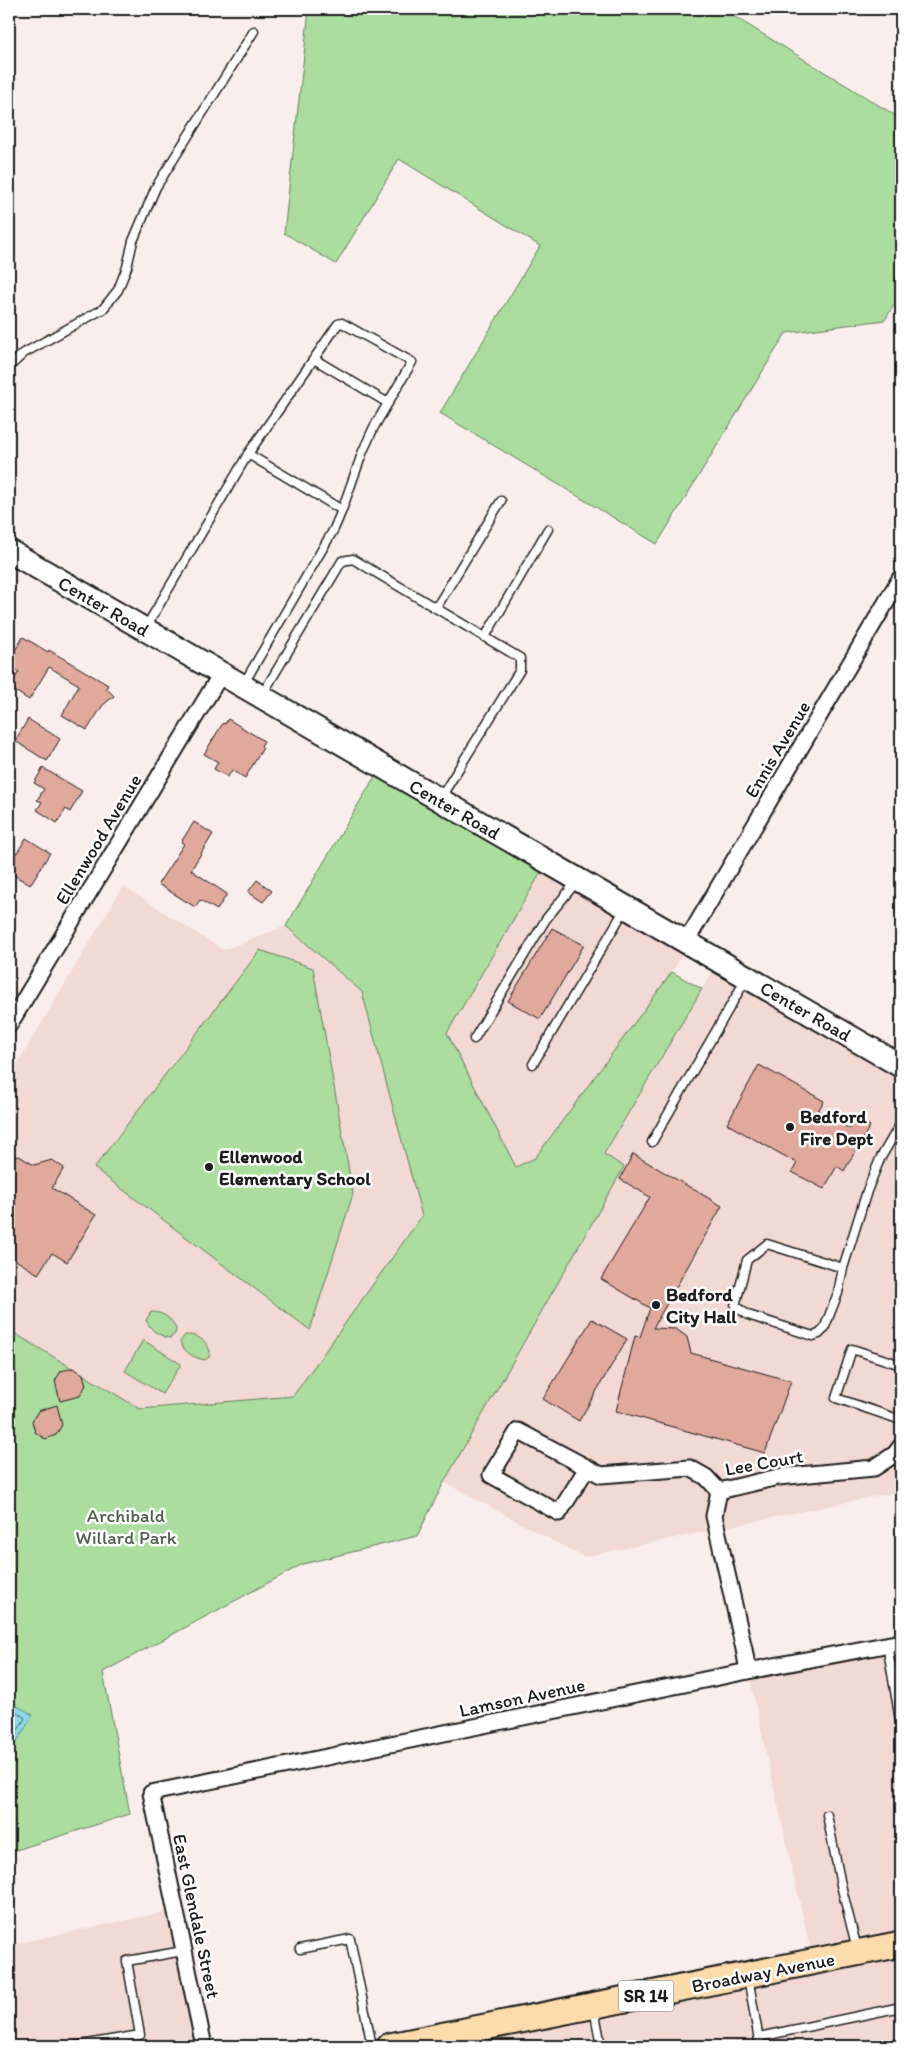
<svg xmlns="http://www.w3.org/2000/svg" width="910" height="2055" font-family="Itim,sans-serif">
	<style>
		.built { fill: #f2d9d3 }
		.green { fill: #abdd9e; stroke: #647c5d }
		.water { fill: #8ad8e8; stroke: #5e8d96 }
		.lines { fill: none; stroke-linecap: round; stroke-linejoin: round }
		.shore { stroke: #48676e; stroke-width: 1 }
		.building { fill: #e1a89c; stroke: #1c1c1c }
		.lane-casing { stroke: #1c1c1c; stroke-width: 11 }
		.street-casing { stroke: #1c1c1c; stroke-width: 19 }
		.secondary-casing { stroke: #1c1c1c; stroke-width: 26 }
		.primary-casing { stroke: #1c1c1c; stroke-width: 29 }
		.lane { stroke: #fff; stroke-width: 8 }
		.street { stroke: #fff; stroke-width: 15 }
		.secondary { stroke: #fff; stroke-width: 22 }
		.primary { stroke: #fddcac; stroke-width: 25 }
		.poi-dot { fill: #1c1c1c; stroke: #fff; stroke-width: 2 }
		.labels { text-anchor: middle; stroke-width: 5; stroke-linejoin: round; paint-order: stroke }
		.shield { fill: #fff; stroke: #606060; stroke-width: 1 }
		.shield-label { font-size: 18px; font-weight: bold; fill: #1c1c1c }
		.street-label { font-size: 19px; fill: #1c1c1c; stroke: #fff }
		.poi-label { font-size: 19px; font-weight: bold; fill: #1c1c1c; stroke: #fff; text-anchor: start }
		.park-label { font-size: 19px; fill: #4e604a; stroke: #fff }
	</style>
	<rect width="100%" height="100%" fill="#f9eeeb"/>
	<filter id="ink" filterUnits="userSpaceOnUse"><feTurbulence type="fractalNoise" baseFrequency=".02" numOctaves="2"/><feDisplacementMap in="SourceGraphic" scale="10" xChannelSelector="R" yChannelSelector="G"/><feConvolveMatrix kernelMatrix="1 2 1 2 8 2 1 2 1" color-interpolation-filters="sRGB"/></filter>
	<g filter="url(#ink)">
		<g class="built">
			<path d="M 547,862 L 689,943 L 672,972 L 535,1158 L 423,1215 L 293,1396 L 140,1409 L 9,1330 L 9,1078 L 123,886 L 223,950 L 286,926 L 362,992 L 396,1118 Z"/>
			<path d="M 719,961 L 901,1066 L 901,1491 L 583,1557 L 444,1482 L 624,1167 L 604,1155 Z"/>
			<path d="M 901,1642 L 901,2046 L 390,2046 L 813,1962 L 748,1671 Z"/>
			<path d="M 175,1910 L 204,2046 L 9,2046 L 9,1945 Z"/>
		</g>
		<g class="green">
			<path d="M 307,9 L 722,9 L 901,119 L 901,293 L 885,320 L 786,333 L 657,544 L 440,413 L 540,246 L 399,159 L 336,264 L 284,233 L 309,10 Z"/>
			<path d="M 381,766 L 547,862 L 447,1033 L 516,1167 L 535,1158 L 672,972 L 702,989 L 604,1154 L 624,1167 L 444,1482 L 417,1536 L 303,1564 L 103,1672 L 130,1814 L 13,1851 L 13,1943 L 9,1945 L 9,1330 L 140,1409 L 293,1396 L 422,1216 L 362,992 L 286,926 Z"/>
			<path d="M 260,950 L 313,968 L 353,1194 L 310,1330 L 94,1168 Z"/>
			<path d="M 151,1312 C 163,1312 172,1318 176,1329 L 175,1334 L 170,1338 C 159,1336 150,1330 146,1320 Z"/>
			<path d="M 185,1335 C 197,1334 206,1340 210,1351 L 209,1357 L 205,1360 C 194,1358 185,1353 180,1342 Z"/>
			<path d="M 143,1340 L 181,1364 L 162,1394 L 125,1371 Z"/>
		</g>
		<path class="water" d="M 9,1701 L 33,1715 L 9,1755 Z"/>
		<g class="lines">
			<path class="shore" d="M 9,1706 L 25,1718 L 9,1746"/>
		</g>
		<g class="building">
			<path d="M 23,637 L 48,652 L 49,650 L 108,685 L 106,688 L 114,696 L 103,705 L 87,730 L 62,715 L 79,685 L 49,667 L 29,700 L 9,687 L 19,672 L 9,666 L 9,661 Z"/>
			<path d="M 28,719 L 60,739 L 47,761 L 15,741 Z"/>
			<path d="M 228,719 L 264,741 L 261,746 L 263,748 L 245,778 L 232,770 L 228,777 L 214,769 L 218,762 L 204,754 L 223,723 L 225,724 Z"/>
			<path d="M 43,768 L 82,791 L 70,812 L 66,809 L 57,823 L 37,810 L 42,802 L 37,800 L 44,789 L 34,783 Z"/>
			<path d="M 194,822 L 213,834 L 191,870 L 227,894 L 217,910 L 200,900 L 195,907 L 158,884 L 184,844 L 181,842 Z"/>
			<path d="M 26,838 L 50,853 L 30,885 L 9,872 L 9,848 L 17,853 Z"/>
			<path d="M 257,880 L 272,891 L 263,902 L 248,892 Z"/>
			<path d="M 552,928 L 584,945 L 540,1019 L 508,1001 Z"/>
			<path d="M 759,1065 L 824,1101 L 818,1111 L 850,1129 L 856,1118 L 870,1126 L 844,1171 L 837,1166 L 824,1189 L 792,1172 L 797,1163 L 727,1124 Z"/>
			<path d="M 633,1154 L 722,1206 L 653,1328 L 676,1329 L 687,1337 L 691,1353 L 791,1381 L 765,1453 L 616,1411 L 635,1336 L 640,1337 L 650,1308 L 601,1279 L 650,1197 L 620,1179 Z"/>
			<path d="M 19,1156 L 34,1165 L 52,1160 L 64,1168 L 52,1188 L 96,1215 L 67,1262 L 52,1253 L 38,1274 L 9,1256 L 9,1158 Z"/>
			<path d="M 592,1319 L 627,1339 L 579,1421 L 543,1399 Z"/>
			<path d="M 73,1368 L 83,1374 L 86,1385 L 80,1396 L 60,1401 L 55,1381 L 61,1371 Z"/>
			<path d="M 57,1405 L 62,1425 L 56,1435 L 45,1439 L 35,1432 L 32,1421 L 38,1411 Z"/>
		</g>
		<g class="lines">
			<g class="lane-casing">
				<g id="lane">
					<path d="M 314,359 L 388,403"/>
					<path d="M 9,367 L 24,353 L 103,309 L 118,290 L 127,267 L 133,241 L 156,187 L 254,31"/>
					<path d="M 248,454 L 338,324 L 342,323 L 412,362 L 374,427 L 363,451 L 342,510"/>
					<path d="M 436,608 L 501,501"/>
					<path d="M 146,627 L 248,454 L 342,510 L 334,529 L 243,685"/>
					<path d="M 485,637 L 548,529"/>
					<path d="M 262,695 L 342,561 L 353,559 L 520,658 L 520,670 L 441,797"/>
					<path d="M 474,1039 L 546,919 L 577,881"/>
					<path d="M 533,1064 L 625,909"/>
					<path d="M 652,1142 L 746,979"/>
					<path d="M 843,1268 L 767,1244 L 747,1260 L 735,1306 L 748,1315 L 813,1336 L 819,1334 L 824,1329 L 838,1293 L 843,1268 L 867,1191 L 880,1159 L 901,1123"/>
					<path d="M 901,1365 L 852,1349 L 836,1398 L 901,1420"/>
					<path d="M 887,1644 L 901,1726"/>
					<path d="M 827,1815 L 841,1885 L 857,1949"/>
					<path d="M 300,1949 L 350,1939 L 372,2046"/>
					<path d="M 748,1977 L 760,2046"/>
					<path d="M 594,2008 L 601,2046"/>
					<path d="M 475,2031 L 479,2046"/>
					<path d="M 759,2037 L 901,2007"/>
					<path d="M 75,2046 L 140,2035 L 127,1961 L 183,1951"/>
				</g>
			</g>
			<g class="street-casing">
				<g id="street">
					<path d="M 686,942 L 901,577"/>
					<path d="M 9,1025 L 221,674"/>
					<path d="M 587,1468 L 559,1513 L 491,1475 L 518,1431 L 601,1475 L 690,1468 L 706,1477 L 719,1491"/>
					<path d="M 719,1491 L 778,1477 L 874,1468 L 895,1454 L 901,1446"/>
					<path d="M 719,1491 L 714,1516 L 744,1649 L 748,1671"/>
					<path d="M 204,2046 L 151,1793 L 748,1671 L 901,1642"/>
				</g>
			</g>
			<g class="secondary-casing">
				<path id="secondary" d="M 9,551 L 901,1066"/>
			</g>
			<g class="primary-casing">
				<path id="primary" d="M 390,2046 L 901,1944"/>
			</g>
			<use href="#lane" class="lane"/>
			<use href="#street" class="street"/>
			<use href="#secondary" class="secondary"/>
			<use href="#primary" class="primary"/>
		</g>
	</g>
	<g class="poi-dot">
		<circle cx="790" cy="1127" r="5"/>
		<circle cx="209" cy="1167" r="5"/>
		<circle cx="656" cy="1305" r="5"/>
	</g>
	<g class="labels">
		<rect class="shield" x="618.5" y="1980.5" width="55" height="31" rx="4"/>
		<g class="shield-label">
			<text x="646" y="2002">SR 14</text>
		</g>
		<g class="street-label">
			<text transform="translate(104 606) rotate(30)" y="7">Center Road</text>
			<text transform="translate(777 749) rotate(-59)" y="7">Ennis Avenue</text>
			<text transform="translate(455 809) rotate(30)" y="7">Center Road</text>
			<text transform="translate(98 839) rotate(-59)" y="7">Ellenwood Avenue</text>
			<text transform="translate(806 1011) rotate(30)" y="7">Center Road</text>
			<text transform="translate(764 1462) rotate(-10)" y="7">Lee Court</text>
			<text transform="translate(522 1697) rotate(-12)" y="7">Lamson Avenue</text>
			<text transform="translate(197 1916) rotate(78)" y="7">East Glendale Street</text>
			<text transform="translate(763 1972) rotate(-11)" y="7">Broadway Avenue</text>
		</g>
		<g class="poi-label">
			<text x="800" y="1123">Bedford<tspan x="800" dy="22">Fire Dept</tspan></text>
			<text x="219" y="1163">Ellenwood<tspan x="219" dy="22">Elementary School</tspan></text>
			<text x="666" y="1301">Bedford<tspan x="666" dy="22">City Hall</tspan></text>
		</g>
		<g class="park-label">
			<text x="126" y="1522">Archibald<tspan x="126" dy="22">Willard Park</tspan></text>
		</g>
	</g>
	<rect width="910" height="2055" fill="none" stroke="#fff" stroke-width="30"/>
	<rect x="15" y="15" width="880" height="2025" fill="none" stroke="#1c1c1c" stroke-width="2" filter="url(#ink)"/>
</svg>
